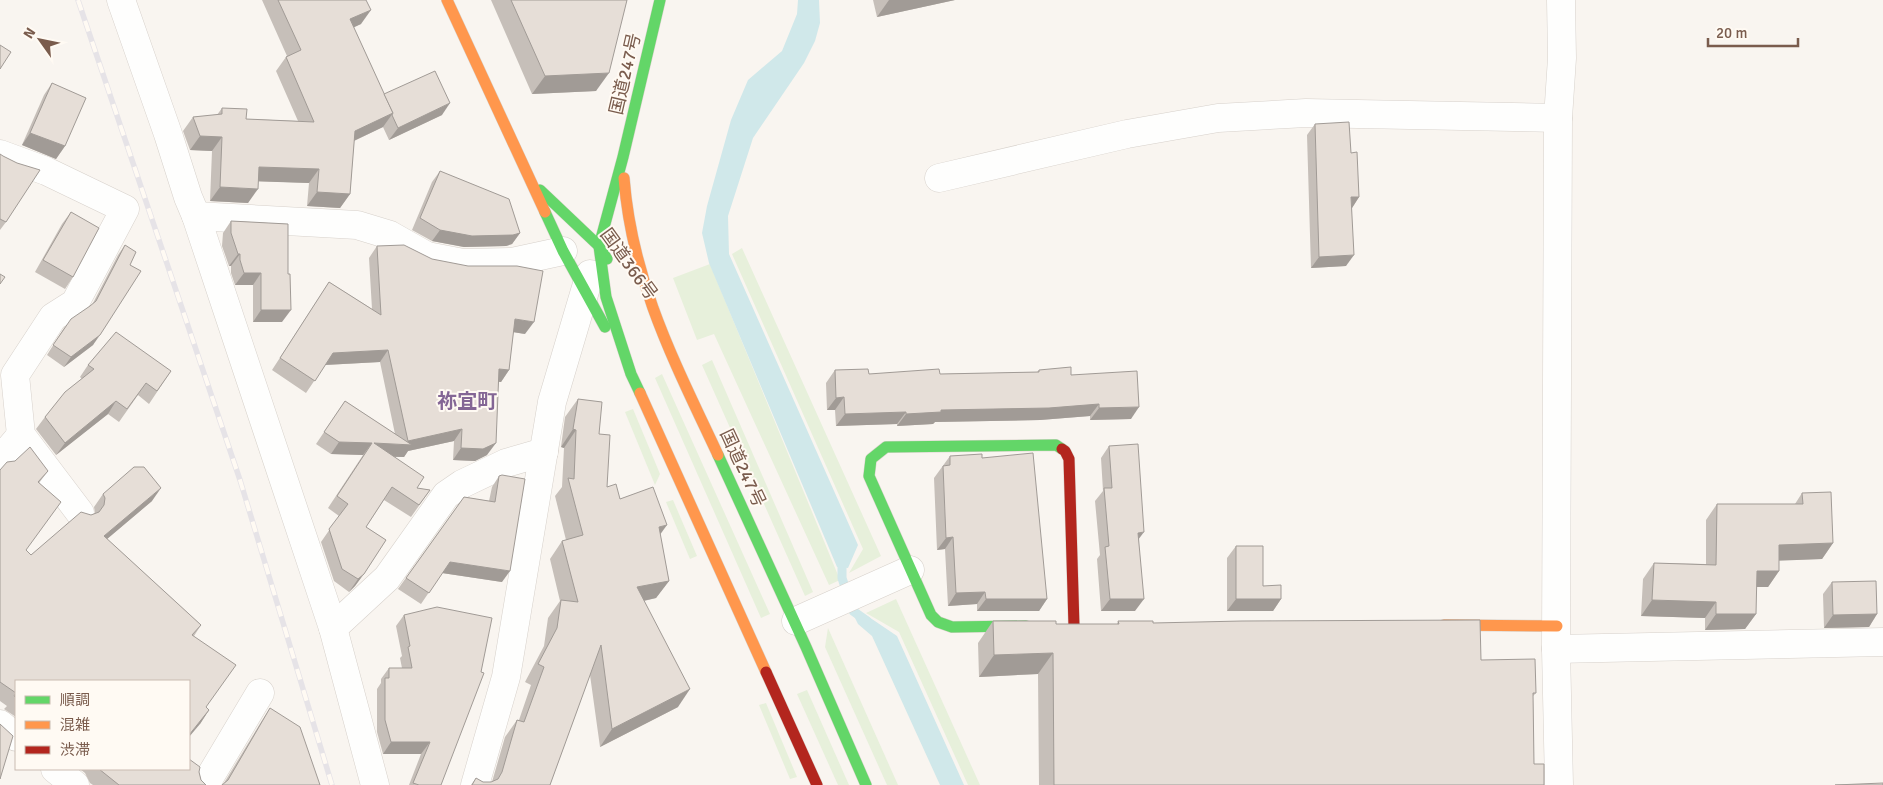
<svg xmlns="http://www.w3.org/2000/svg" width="1883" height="785" font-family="Signika,'Noto Sans JP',sans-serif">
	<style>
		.green { fill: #e7f0db }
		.water { fill: #d0e8ea }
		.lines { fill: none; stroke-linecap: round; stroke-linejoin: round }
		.stream { stroke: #d0e8ea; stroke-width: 9 }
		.street-casing { stroke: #d7d1cb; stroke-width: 29 }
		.fast-casing { stroke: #d9d2cb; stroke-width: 12 }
		.slow-casing { stroke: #d9d2cb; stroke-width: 12 }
		.jam-casing { stroke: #d9d2cb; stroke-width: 12 }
		.street { stroke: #fefefd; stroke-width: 28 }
		.fast { stroke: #63d668; stroke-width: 11 }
		.slow { stroke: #ff974d; stroke-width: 11 }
		.jam { stroke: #b3261e; stroke-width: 11 }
		.rail-casing { stroke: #e6e3e7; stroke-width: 5.5 }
		.rail { stroke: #fffaf3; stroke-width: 4; stroke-dasharray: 11; stroke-linecap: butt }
		.wall { fill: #c6bfb9 }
		.shaded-wall { fill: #a19b96 }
		.building { fill: #e6ded7; stroke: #a19b96 }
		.labels { text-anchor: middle; stroke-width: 4; stroke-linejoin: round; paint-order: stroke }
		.street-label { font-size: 18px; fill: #7a5c4d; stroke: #fffaf3 }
		.quarter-label { font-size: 20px; font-weight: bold; fill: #846695; stroke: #fffaf3 }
	</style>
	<rect width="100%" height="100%" fill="#f9f5f0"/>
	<g class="green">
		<path d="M 742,248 L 881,556 L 849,573 L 863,549 L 732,254 Z"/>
		<path d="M 710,264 L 840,580 L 829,585 L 714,334 L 697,340 L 673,278 Z"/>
		<path d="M 712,360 L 813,592 L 805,596 L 702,365 Z"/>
		<path d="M 662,374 L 770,614 L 761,618 L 655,378 Z"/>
		<path d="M 633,409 L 660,474 L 655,485 L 625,412 Z"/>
		<path d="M 673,500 L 697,556 L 690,559 L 666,502 Z"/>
		<path d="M 896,599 L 980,785 L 968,785 L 899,632 L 866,613 Z"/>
		<path d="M 828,628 L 898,785 L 887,785 L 825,647 Z"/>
		<path d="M 807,690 L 849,785 L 838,785 L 797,694 Z"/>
		<path d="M 766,703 L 797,777 L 790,779 L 759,705 Z"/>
	</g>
	<g class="water">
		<path d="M 798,0 L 819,0 L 820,23 L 815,41 L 804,63 L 753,138 L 728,216 L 729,254 L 858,545 L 848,568 L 837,567 L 709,263 L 702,233 L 707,206 L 731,120 L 748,80 L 782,51 L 797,14 Z"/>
		<path d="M 863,613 L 897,636 L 964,785 L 940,785 L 872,636 L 858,624 L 854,616 Z"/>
	</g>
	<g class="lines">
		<path class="stream" d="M 842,557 L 842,578 L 853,611 L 867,621"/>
		<g class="street-casing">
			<g id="street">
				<path d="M 121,0 L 168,134 L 188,197 L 196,216 L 333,628 L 375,785"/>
				<path d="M 0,154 L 46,171 L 125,209 L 75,303 L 53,317 L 15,375 L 21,435 L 80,513"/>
				<path d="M 939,178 L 1127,134 L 1218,118 L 1306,113 L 1558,118"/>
				<path d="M 196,216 L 357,225 L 390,235 L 427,256 L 463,263 L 512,262 L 563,251"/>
				<path d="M 0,460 L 21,435"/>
				<path d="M 796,621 L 910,570"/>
				<path d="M 333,628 L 387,578 L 446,495 L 462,484 L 506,463 L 544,452"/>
				<path d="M 1556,649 L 1883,642"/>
				<path d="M 0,724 L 16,737"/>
				<path d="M 55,769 L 75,785"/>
				<path d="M 205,785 L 260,693"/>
				<path d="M 475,785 L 506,677 L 552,402 L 590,274"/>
				<path d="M 1559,785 L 1556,649 L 1558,118 L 1562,58 L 1561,0"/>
			</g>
		</g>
		<g class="fast-casing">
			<g id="fast">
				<path d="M 540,190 L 599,246 L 607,259"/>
				<path d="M 545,212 L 563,251 L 605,327"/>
				<path d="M 640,393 L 631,374 L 606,297 L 599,246 L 623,157 L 660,0"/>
				<path d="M 718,455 L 806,647 L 866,785"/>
				<path d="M 1026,626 L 952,627 L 938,622 L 931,615 L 869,476 L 871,459 L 886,447 L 1056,445 L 1062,449"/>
			</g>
		</g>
		<g class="slow-casing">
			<g id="slow">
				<path d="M 447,0 L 545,212"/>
				<path d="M 624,178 C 632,282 675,363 718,455"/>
				<path d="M 640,393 L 766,672"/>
				<path d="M 1444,625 L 1557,626"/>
			</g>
		</g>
		<g class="jam-casing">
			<g id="jam">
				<path d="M 1062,449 L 1065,451 L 1069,459 L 1074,626"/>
				<path d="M 766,672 L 817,785"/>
			</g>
		</g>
		<use href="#street" class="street"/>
		<use href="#fast" class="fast"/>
		<use href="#slow" class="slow"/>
		<use href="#jam" class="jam"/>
		<g class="rail-casing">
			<path id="rail" d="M 78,0 L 240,480 L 332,785"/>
		</g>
		<use href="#rail" class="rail"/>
	</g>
	<g class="wall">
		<path d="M 262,0 L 366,0 L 361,24 L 353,27 L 384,94 L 442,115 L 389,140 L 383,127 L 354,141 L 350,194 L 340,208 L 307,206 L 309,183 L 258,181 L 248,203 L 210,201 L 212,151 L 190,150 L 183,131 L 193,117 L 217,115 L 222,108 L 246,119 L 298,121 L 276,71 L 286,57 L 287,56 Z"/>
		<path d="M 491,0 L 627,0 L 596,91 L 532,94 Z"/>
		<path d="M 873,0 L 955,0 L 877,17 Z"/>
		<path d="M 52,83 L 65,146 L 56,159 L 22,145 L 44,95 Z"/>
		<path d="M 1315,124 L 1351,153 L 1359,197 L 1352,208 L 1346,266 L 1311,268 L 1307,135 Z"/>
		<path d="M 0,154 L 6,222 L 0,230 Z"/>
		<path d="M 440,171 L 520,233 L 512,244 L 506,246 L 464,247 L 432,241 L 412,230 L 432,182 Z"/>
		<path d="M 71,212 L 73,277 L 65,289 L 35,272 L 62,224 Z"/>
		<path d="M 231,221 L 288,224 L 282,322 L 253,322 L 253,285 L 235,285 L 231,273 L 231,266 L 229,266 L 222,246 L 223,233 Z"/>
		<path d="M 125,245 L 130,265 L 93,345 L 64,367 L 47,355 L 64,328 L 92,305 L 118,255 Z"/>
		<path d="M 377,246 L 525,334 L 513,332 L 509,370 L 501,382 L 499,382 L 487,455 L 475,461 L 453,460 L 454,441 L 408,451 L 404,457 L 394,457 L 417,488 L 430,490 L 411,517 L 384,500 L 366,527 L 386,540 L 355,586 L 349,592 L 334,581 L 321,542 L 339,516 L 328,508 L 363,455 L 331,454 L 316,444 L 345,401 L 395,434 L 380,362 L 325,365 L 306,393 L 272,370 L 329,282 L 372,309 L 369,258 Z"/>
		<path d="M 88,365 L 171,371 L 149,404 L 138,395 L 119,422 L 108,414 L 56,455 L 36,429 L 45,417 L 82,379 L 80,377 Z"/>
		<path d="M 835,370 L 869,374 L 940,374 L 1037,372 L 1039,370 L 1071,375 L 1131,419 L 1090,420 L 1090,416 L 1040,420 L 935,422 L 933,424 L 897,426 L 897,424 L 836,426 L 835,410 L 827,410 L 826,383 Z"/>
		<path d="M 578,399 L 599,434 L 607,487 L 660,535 L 669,581 L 656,598 L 644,601 L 678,707 L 600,747 L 590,675 L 550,785 L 471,785 L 476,778 L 483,782 L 492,782 L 505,737 L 517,720 L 519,720 L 531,685 L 525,682 L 544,646 L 548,618 L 560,601 L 550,559 L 562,541 L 566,540 L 555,496 L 562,487 L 564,448 L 561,447 L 565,417 Z"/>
		<path d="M 1109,446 L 1139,539 L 1135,611 L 1101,611 L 1097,559 L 1100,555 L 1095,501 L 1103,491 L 1101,458 Z"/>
		<path d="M 950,456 L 982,458 L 1047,599 L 1039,611 L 977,611 L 977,604 L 948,606 L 945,549 L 937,550 L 934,478 Z"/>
		<path d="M 15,461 L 48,471 L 39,483 L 26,551 L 31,555 L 91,515 L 95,513 L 94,507 L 103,494 L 152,501 L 107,539 L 201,625 L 194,636 L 206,707 L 209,710 L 200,724 L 16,681 L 16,717 L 4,709 L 7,706 L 0,701 L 0,470 Z"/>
		<path d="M 499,476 L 502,582 L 442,573 L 421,604 L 398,589 L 464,497 L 489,501 L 492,487 Z"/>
		<path d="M 1802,493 L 1833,543 L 1822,559 L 1779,560 L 1779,571 L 1768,587 L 1756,587 L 1756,614 L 1745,629 L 1705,630 L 1705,618 L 1641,616 L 1643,579 L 1654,563 L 1706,564 L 1706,520 L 1717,504 L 1795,504 Z"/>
		<path d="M 1236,546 L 1263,586 L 1281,599 L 1273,611 L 1227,611 L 1227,558 Z"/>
		<path d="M 1832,582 L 1877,614 L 1869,627 L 1824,628 L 1823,594 Z"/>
		<path d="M 404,615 L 441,785 L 409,785 L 421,754 L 383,754 L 377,732 L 377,689 L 381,683 L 381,679 L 389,668 L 402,668 L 400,658 L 402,656 L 396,626 Z"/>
		<path d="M 993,621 L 1056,624 L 1117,624 L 1118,621 L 1153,623 L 1481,660 L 1536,693 L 1533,696 L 1534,764 L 1544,785 L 1039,785 L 1038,674 L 979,677 L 978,643 Z"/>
		<path d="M 270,708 L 320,785 L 224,783 L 261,722 Z"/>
		<path d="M 80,769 L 189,769 L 199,772 L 201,780 L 206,785 L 93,785 L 90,783 L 85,773 Z"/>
	</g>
	<g class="shaded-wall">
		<path d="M 889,0 L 955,0 L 877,17 Z"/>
		<path d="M 371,10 L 361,24 L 340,34 L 350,19 Z"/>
		<path d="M 609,73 L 596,91 L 532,94 L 545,76 Z"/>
		<path d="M 450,103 L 442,115 L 389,140 L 398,128 Z"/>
		<path d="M 393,113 L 383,127 L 345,145 L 355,131 Z"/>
		<path d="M 30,133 L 65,146 L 56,159 L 22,145 Z"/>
		<path d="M 200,136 L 222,137 L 212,151 L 190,150 Z"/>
		<path d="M 259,167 L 319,169 L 309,183 L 249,181 Z"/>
		<path d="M 220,187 L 258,189 L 248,203 L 210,201 Z"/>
		<path d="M 317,192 L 350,194 L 340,208 L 307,206 Z"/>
		<path d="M 1351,197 L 1359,197 L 1352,208 Z"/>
		<path d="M 440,230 L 520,233 L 512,244 L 506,246 L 464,247 L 432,241 Z"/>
		<path d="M 238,254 L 240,254 L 231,266 L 229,266 Z"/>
		<path d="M 1354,255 L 1346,266 L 1311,268 L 1319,257 Z"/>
		<path d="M 244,273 L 261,273 L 253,285 L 235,285 Z"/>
		<path d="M 261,310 L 291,310 L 282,322 L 253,322 Z"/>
		<path d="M 515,319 L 534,322 L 525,334 L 506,331 Z"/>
		<path d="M 100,335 L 93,345 L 64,367 L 71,357 Z"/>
		<path d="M 388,350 L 380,362 L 324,365 L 333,353 Z"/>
		<path d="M 499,369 L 509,370 L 501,382 L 491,381 Z"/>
		<path d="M 844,397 L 835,410 L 827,410 L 836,398 Z"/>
		<path d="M 116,401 L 108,414 L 56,455 L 65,443 Z"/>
		<path d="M 1099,404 L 1090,416 L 1040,420 L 935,422 L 933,424 L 897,426 L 906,414 L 941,410 Z"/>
		<path d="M 1139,407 L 1131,419 L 1090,420 L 1099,408 Z"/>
		<path d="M 906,412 L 897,424 L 836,426 L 845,414 Z"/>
		<path d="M 462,429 L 454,441 L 408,451 L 404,457 L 365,456 L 374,443 L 405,445 L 408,441 Z"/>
		<path d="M 573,429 L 576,430 L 564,448 L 561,447 Z"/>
		<path d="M 339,442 L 372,443 L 363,455 L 331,454 Z"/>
		<path d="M 496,443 L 487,455 L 475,461 L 453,460 L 461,448 Z"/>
		<path d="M 161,488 L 152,501 L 94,550 L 104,536 Z"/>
		<path d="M 667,525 L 654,543 L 659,527 Z"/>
		<path d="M 1144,532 L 1135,544 L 1138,533 Z"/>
		<path d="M 953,537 L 945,549 L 937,550 L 946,538 Z"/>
		<path d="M 1833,543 L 1822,559 L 1768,561 L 1779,545 Z"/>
		<path d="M 450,562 L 510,571 L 502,582 L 442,573 Z"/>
		<path d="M 1757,571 L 1779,571 L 1768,587 L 1746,587 Z"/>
		<path d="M 364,574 L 355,586 L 349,592 L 358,579 Z"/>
		<path d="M 669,581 L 656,598 L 624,605 L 637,587 Z"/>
		<path d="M 985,592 L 977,604 L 948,606 L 956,593 Z"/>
		<path d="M 986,599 L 1047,599 L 1039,611 L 977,611 Z"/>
		<path d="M 1110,599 L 1144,599 L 1135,611 L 1101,611 Z"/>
		<path d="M 1236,599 L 1281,599 L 1273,611 L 1227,611 Z"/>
		<path d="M 1652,600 L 1716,602 L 1705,618 L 1641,616 Z"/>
		<path d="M 1716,614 L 1756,614 L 1745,629 L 1705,630 Z"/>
		<path d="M 1877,614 L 1869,627 L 1824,628 L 1833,615 Z"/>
		<path d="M 1053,653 L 1038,674 L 979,677 L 994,655 Z"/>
		<path d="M 690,689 L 678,707 L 600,747 L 612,729 Z"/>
		<path d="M 209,710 L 200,724 L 189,737 L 189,735 Z"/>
		<path d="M 391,742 L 430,742 L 421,754 L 383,754 Z"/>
	</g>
	<g class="building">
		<path d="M 278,0 L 366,0 L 371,10 L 350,19 L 393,113 L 355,131 L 350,194 L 317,192 L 319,169 L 259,167 L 258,189 L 220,187 L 222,137 L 200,136 L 193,117 L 222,114 L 222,108 L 247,109 L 246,119 L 314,122 L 286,57 L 301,50 Z"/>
		<path d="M 511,0 L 627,0 L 609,73 L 545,76 Z"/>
		<path d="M 0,45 L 11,52 L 0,69 Z"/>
		<path d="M 435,71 L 450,103 L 398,128 L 392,115 L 393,113 L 384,94 Z"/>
		<path d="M 52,83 L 86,98 L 65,146 L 30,133 Z"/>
		<path d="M 1349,122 L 1351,153 L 1357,152 L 1359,197 L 1351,197 L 1354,255 L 1319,257 L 1315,124 Z"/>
		<path d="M 0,154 L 3,156 L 17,163 L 40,170 L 6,222 L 0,219 Z"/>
		<path d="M 440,171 L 509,199 L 520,233 L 513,235 L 472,236 L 440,230 L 420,218 Z"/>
		<path d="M 71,212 L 99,228 L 73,277 L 43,260 Z"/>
		<path d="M 231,221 L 288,224 L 288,274 L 290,274 L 291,310 L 261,310 L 261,273 L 244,273 L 240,260 L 240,254 L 238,254 L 231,233 Z"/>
		<path d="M 125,245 L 136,252 L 130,265 L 141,271 L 100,335 L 71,357 L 53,345 L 71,319 L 90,306 L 96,301 Z"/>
		<path d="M 404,245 L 432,259 L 468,266 L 517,266 L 543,271 L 534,322 L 515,319 L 509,370 L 499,369 L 496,443 L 483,449 L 461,448 L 462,429 L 408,441 L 388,350 L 333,353 L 315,381 L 280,358 L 329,282 L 381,315 L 377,246 Z"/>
		<path d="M 0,274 L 5,277 L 0,284 Z"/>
		<path d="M 116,332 L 171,371 L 157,391 L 146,383 L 127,409 L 116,401 L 65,443 L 45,417 L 65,392 L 94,369 L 88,365 Z"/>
		<path d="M 1071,367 L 1071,375 L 1137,371 L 1139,407 L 1099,408 L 1099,404 L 1049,408 L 941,410 L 941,412 L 906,414 L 906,412 L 845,414 L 844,397 L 836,398 L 835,370 L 868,369 L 869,374 L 939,369 L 940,374 L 1039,372 L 1039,370 Z"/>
		<path d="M 578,399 L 602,402 L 599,434 L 610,435 L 607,487 L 616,484 L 620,499 L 653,487 L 667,525 L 659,527 L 669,581 L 637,587 L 690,689 L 612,729 L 601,645 L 550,785 L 472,785 L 476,778 L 483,782 L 491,782 L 498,779 L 502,772 L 517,720 L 524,722 L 544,667 L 538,664 L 557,628 L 561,600 L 578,602 L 562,541 L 583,535 L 568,478 L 574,479 L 576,430 L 573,429 Z"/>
		<path d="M 345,401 L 412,445 L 374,443 L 424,477 L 417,488 L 430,490 L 419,505 L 392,487 L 366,527 L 386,540 L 364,574 L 358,579 L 342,569 L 329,529 L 348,504 L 337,496 L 372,443 L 339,442 L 324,432 Z"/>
		<path d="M 1138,444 L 1144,532 L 1138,533 L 1144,599 L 1110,599 L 1105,547 L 1109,546 L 1104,488 L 1112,488 L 1109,446 Z"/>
		<path d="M 30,447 L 48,471 L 38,482 L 61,502 L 26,550 L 31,555 L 81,512 L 91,515 L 99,512 L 104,505 L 105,498 L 103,494 L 134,467 L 144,467 L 161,488 L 104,536 L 201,625 L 192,635 L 236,665 L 206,707 L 209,710 L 189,735 L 189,681 L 16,681 L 16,698 L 14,696 L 16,693 L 0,682 L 0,470 L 7,462 L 15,461 Z"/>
		<path d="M 1033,453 L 1047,599 L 986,599 L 985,592 L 956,593 L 953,537 L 946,538 L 943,466 L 950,465 L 950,456 L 982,454 L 982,458 Z"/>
		<path d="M 502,475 L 525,479 L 510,571 L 450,562 L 429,593 L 406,578 L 464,497 L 495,502 L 499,476 Z"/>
		<path d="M 1831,492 L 1833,543 L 1779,545 L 1779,571 L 1757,571 L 1756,614 L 1716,614 L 1716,602 L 1652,600 L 1654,563 L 1716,565 L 1717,504 L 1803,504 L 1802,493 Z"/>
		<path d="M 1236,546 L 1263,546 L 1263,586 L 1281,585 L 1281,599 L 1236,599 Z"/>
		<path d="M 1876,581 L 1877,614 L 1833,615 L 1832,582 Z"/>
		<path d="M 437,607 L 492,618 L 481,672 L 484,673 L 441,785 L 419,785 L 413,783 L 430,742 L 391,742 L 385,720 L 385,678 L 389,678 L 389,668 L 412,668 L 408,647 L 410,646 L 404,615 Z"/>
		<path d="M 1480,620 L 1481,660 L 1535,659 L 1536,693 L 1533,693 L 1534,764 L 1544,764 L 1544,785 L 1054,785 L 1053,653 L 994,655 L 993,621 L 1056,621 L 1056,624 L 1119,624 L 1118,621 L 1153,621 L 1153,623 L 1242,621 Z"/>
		<path d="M 270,708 L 300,727 L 320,785 L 222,785 L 228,780 Z"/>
		<path d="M 0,724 L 13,736 L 0,779 Z"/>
		<path d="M 189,759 L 200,767 L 199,772 L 201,780 L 206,785 L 119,785 L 99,769 L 189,769 Z"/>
		<path d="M 1883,783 L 1883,785 L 1835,785 Z"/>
	</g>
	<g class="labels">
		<g class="street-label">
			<text transform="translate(625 74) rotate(-77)" y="6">国道247号</text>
			<text transform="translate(629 264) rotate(54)" y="6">国道366号</text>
			<text transform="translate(743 468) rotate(65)" y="6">国道247号</text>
		</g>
		<g class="quarter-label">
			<text x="467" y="408">祢宜町</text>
		</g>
	</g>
	<rect x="15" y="680" width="175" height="90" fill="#fffaf3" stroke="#cabbb1"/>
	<rect x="25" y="696" width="25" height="8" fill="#63d668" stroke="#cabbb1"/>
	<text x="60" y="705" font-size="15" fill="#7a5c4d">順調</text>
	<rect x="25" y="721" width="25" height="8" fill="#ff974d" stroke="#cabbb1"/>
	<text x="60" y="730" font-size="15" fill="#7a5c4d">混雑</text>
	<rect x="25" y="746" width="25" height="8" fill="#b3261e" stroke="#cabbb1"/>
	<text x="60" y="755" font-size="15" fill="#7a5c4d">渋滞</text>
	<g transform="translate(40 40) rotate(303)" stroke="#fffaf3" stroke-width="4" paint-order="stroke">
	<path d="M0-4L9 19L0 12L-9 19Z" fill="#7a5c4d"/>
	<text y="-8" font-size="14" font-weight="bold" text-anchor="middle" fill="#7a5c4d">N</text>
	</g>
	<path d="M1708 38v8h90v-8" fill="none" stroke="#7a5c4d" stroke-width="2.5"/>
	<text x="1716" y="38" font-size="15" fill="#7a5c4d" stroke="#fffaf3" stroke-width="4" paint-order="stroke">20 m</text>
</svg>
